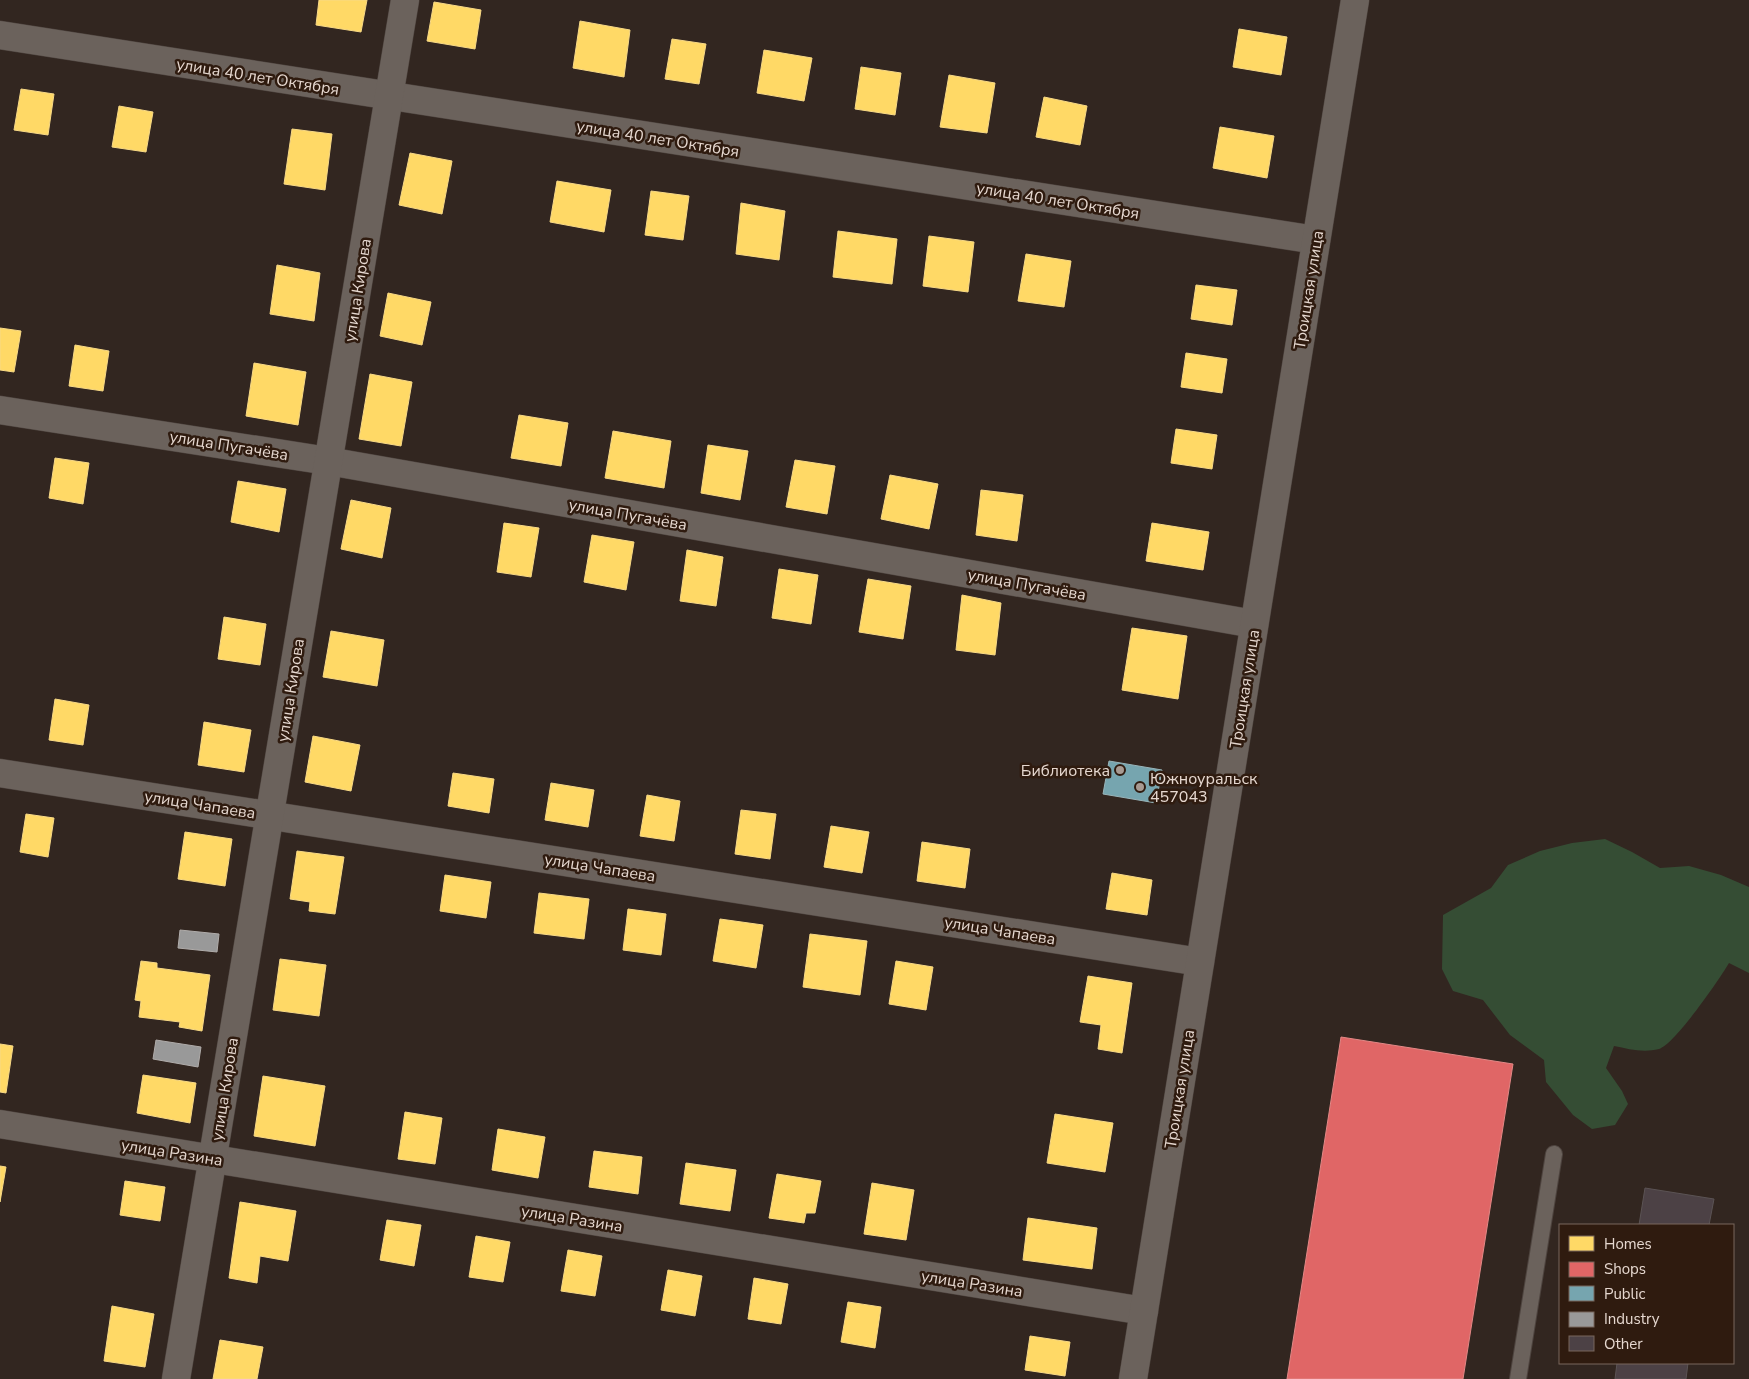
<svg xmlns="http://www.w3.org/2000/svg" width="1749" height="1379" font-family="'Nunito Sans',sans-serif">
	<style>
		.green { fill: #354d34 }
		.homes { fill: #ffd966; stroke: #f8d986 }
		.shops { fill: #e06666; stroke: #e28886 }
		.public { fill: #76a5af; stroke: #98b4b9 }
		.industry { fill: #999; stroke: #b0acaa }
		.building { fill: #4c4145; stroke: #5b5354 }
		.lines { fill: none; stroke-linecap: round; stroke-linejoin: round }
		.lane-casing { stroke: #4e443f; stroke-width: 18 }
		.street-casing { stroke: #4e443f; stroke-width: 29 }
		.lane { stroke: #6b625c; stroke-width: 16 }
		.street { stroke: #6b625c; stroke-width: 28 }
		.poi-dot { fill: #a79a92; stroke: #2f1b0f; stroke-width: 2 }
		.labels { text-anchor: middle; stroke-width: 5; stroke-linejoin: round; paint-order: stroke }
		.street-label { font-size: 16px; fill: #e6d8d0; stroke: #2f1b0f }
		.poi-label { font-size: 16px; fill: #e6d8d0; stroke: #2f1b0f; text-anchor: end }
	</style>
	<rect width="100%" height="100%" fill="#322620"/>
	<path class="green" d="M 1605,839 L 1632,852 L 1660,868 L 1689,866 L 1721,875 L 1749,887 L 1749,973 L 1729,963 C 1719,980 1675,1044 1659,1049 C 1643,1053 1629,1049 1614,1046 L 1606,1068 L 1622,1091 L 1628,1104 L 1615,1125 L 1592,1129 L 1573,1115 L 1546,1082 L 1544,1060 L 1510,1035 L 1483,1000 L 1453,991 L 1442,969 L 1443,915 L 1491,888 L 1508,865 L 1540,851 L 1572,843 Z"/>
	<g class="homes">
		<path d="M 319,0 L 367,0 L 361,32 L 316,25 Z"/>
		<path d="M 434,2 L 481,10 L 475,49 L 427,41 Z"/>
		<path d="M 580,21 L 630,30 L 624,77 L 573,68 Z"/>
		<path d="M 1239,29 L 1287,37 L 1281,75 L 1233,67 Z"/>
		<path d="M 672,39 L 706,44 L 699,84 L 665,79 Z"/>
		<path d="M 764,50 L 812,58 L 804,101 L 757,93 Z"/>
		<path d="M 861,67 L 901,73 L 895,115 L 855,109 Z"/>
		<path d="M 949,75 L 995,83 L 987,133 L 940,127 Z"/>
		<path d="M 21,89 L 54,94 L 48,135 L 14,130 Z"/>
		<path d="M 1044,97 L 1087,106 L 1080,145 L 1036,137 Z"/>
		<path d="M 119,106 L 153,112 L 146,152 L 112,147 Z"/>
		<path d="M 1220,127 L 1274,136 L 1267,178 L 1213,168 Z"/>
		<path d="M 292,129 L 332,134 L 325,190 L 284,184 Z"/>
		<path d="M 410,153 L 452,161 L 442,214 L 399,205 Z"/>
		<path d="M 557,181 L 611,190 L 604,232 L 550,222 Z"/>
		<path d="M 651,191 L 689,196 L 683,240 L 645,235 Z"/>
		<path d="M 741,203 L 785,211 L 779,260 L 736,254 Z"/>
		<path d="M 838,231 L 897,239 L 892,284 L 833,277 Z"/>
		<path d="M 929,236 L 974,242 L 968,292 L 923,286 Z"/>
		<path d="M 1026,254 L 1071,261 L 1064,307 L 1018,301 Z"/>
		<path d="M 277,265 L 320,273 L 314,321 L 270,314 Z"/>
		<path d="M 1196,285 L 1237,290 L 1232,325 L 1191,319 Z"/>
		<path d="M 388,293 L 431,302 L 422,345 L 380,336 Z"/>
		<path d="M 0,328 L 21,331 L 14,372 L 0,370 Z"/>
		<path d="M 75,345 L 109,351 L 103,391 L 69,386 Z"/>
		<path d="M 1186,353 L 1227,359 L 1222,393 L 1181,387 Z"/>
		<path d="M 254,363 L 306,372 L 298,425 L 246,416 Z"/>
		<path d="M 370,374 L 412,382 L 401,446 L 359,439 Z"/>
		<path d="M 519,415 L 568,423 L 561,466 L 511,458 Z"/>
		<path d="M 1176,429 L 1217,435 L 1212,469 L 1171,463 Z"/>
		<path d="M 613,431 L 671,441 L 664,488 L 605,478 Z"/>
		<path d="M 708,445 L 748,451 L 740,500 L 701,493 Z"/>
		<path d="M 55,458 L 89,463 L 83,504 L 49,498 Z"/>
		<path d="M 795,460 L 835,466 L 827,514 L 786,507 Z"/>
		<path d="M 890,475 L 938,484 L 929,529 L 881,519 Z"/>
		<path d="M 238,481 L 286,489 L 279,532 L 231,522 Z"/>
		<path d="M 981,490 L 1023,495 L 1017,541 L 976,535 Z"/>
		<path d="M 351,500 L 391,508 L 382,558 L 341,549 Z"/>
		<path d="M 504,523 L 539,528 L 531,577 L 497,572 Z"/>
		<path d="M 1152,523 L 1209,532 L 1203,570 L 1146,561 Z"/>
		<path d="M 592,535 L 634,542 L 626,590 L 584,582 Z"/>
		<path d="M 687,550 L 723,557 L 716,606 L 680,601 Z"/>
		<path d="M 779,569 L 818,575 L 811,624 L 772,618 Z"/>
		<path d="M 868,579 L 911,586 L 903,639 L 859,632 Z"/>
		<path d="M 962,595 L 1001,603 L 995,655 L 956,650 Z"/>
		<path d="M 224,617 L 266,624 L 260,665 L 218,659 Z"/>
		<path d="M 1132,628 L 1187,636 L 1178,699 L 1122,690 Z"/>
		<path d="M 331,631 L 384,640 L 377,686 L 323,677 Z"/>
		<path d="M 55,699 L 89,705 L 83,745 L 49,740 Z"/>
		<path d="M 204,722 L 251,730 L 244,772 L 198,765 Z"/>
		<path d="M 313,736 L 360,745 L 351,791 L 305,782 Z"/>
		<path d="M 453,773 L 494,779 L 489,813 L 448,806 Z"/>
		<path d="M 551,783 L 594,790 L 588,827 L 545,820 Z"/>
		<path d="M 647,795 L 680,801 L 674,841 L 640,836 Z"/>
		<path d="M 741,810 L 776,814 L 770,859 L 735,854 Z"/>
		<path d="M 26,814 L 54,818 L 48,857 L 20,852 Z"/>
		<path d="M 831,826 L 869,832 L 862,873 L 824,867 Z"/>
		<path d="M 185,832 L 232,839 L 225,886 L 178,879 Z"/>
		<path d="M 922,842 L 970,849 L 965,888 L 917,881 Z"/>
		<path d="M 297,851 L 344,857 L 335,914 L 309,911 L 310,902 L 290,899 Z"/>
		<path d="M 1112,873 L 1152,880 L 1147,915 L 1106,909 Z"/>
		<path d="M 445,875 L 491,882 L 486,918 L 440,911 Z"/>
		<path d="M 539,893 L 589,899 L 584,939 L 534,933 Z"/>
		<path d="M 628,909 L 666,914 L 661,955 L 623,950 Z"/>
		<path d="M 720,919 L 763,925 L 756,968 L 713,961 Z"/>
		<path d="M 810,934 L 867,941 L 860,995 L 803,987 Z"/>
		<path d="M 280,959 L 326,965 L 319,1016 L 273,1010 Z"/>
		<path d="M 141,961 L 157,963 L 157,968 L 210,975 L 202,1031 L 179,1027 L 180,1022 L 139,1017 L 141,1001 L 135,1000 Z"/>
		<path d="M 896,961 L 933,967 L 926,1010 L 889,1004 Z"/>
		<path d="M 1088,976 L 1132,983 L 1122,1053 L 1098,1049 L 1101,1025 L 1080,1022 Z"/>
		<path d="M 0,1044 L 13,1046 L 6,1093 L 0,1092 Z"/>
		<path d="M 143,1075 L 196,1083 L 190,1123 L 137,1113 Z"/>
		<path d="M 263,1076 L 325,1086 L 315,1146 L 254,1136 Z"/>
		<path d="M 405,1112 L 442,1118 L 435,1164 L 398,1159 Z"/>
		<path d="M 1055,1114 L 1113,1123 L 1105,1172 L 1047,1163 Z"/>
		<path d="M 498,1129 L 545,1137 L 538,1178 L 492,1170 Z"/>
		<path d="M 594,1151 L 642,1157 L 638,1194 L 589,1187 Z"/>
		<path d="M 686,1163 L 736,1170 L 730,1211 L 680,1204 Z"/>
		<path d="M 0,1166 L 6,1167 L 0,1202 Z"/>
		<path d="M 777,1174 L 821,1181 L 815,1213 L 806,1213 L 804,1223 L 769,1218 Z"/>
		<path d="M 125,1181 L 165,1187 L 160,1221 L 120,1215 Z"/>
		<path d="M 872,1183 L 914,1190 L 906,1240 L 864,1234 Z"/>
		<path d="M 240,1202 L 296,1211 L 288,1261 L 260,1256 L 257,1283 L 229,1278 Z"/>
		<path d="M 1028,1218 L 1097,1228 L 1092,1269 L 1023,1260 Z"/>
		<path d="M 387,1220 L 421,1225 L 414,1266 L 380,1260 Z"/>
		<path d="M 476,1236 L 510,1242 L 503,1282 L 469,1277 Z"/>
		<path d="M 568,1250 L 602,1256 L 595,1296 L 561,1291 Z"/>
		<path d="M 668,1270 L 702,1276 L 695,1316 L 661,1310 Z"/>
		<path d="M 754,1278 L 788,1284 L 781,1324 L 748,1319 Z"/>
		<path d="M 848,1302 L 881,1307 L 875,1348 L 841,1342 Z"/>
		<path d="M 112,1306 L 154,1314 L 145,1367 L 104,1361 Z"/>
		<path d="M 1030,1336 L 1070,1342 L 1065,1376 L 1025,1370 Z"/>
		<path d="M 220,1340 L 263,1347 L 257,1379 L 213,1379 Z"/>
	</g>
	<path class="shops" d="M 1341,1037 L 1513,1064 L 1463,1379 L 1287,1379 Z"/>
	<path class="public" d="M 1109,761 L 1162,770 L 1156,803 L 1103,794 Z"/>
	<g class="industry">
		<path d="M 180,930 L 219,934 L 217,952 L 178,948 Z"/>
		<path d="M 156,1040 L 201,1047 L 198,1067 L 153,1059 Z"/>
	</g>
	<g class="building">
		<path d="M 1645,1188 L 1714,1199 L 1709,1225 L 1639,1225 Z"/>
		<path d="M 1617,1363 L 1688,1363 L 1686,1379 L 1615,1379 Z"/>
	</g>
	<g class="lines">
		<g class="lane-casing">
			<path id="lane" d="M 1518,1379 L 1554,1154"/>
		</g>
		<g class="street-casing">
			<g id="street">
				<path d="M 0,35 L 1316,240"/>
				<path d="M 0,410 L 328,461 L 1254,624"/>
				<path d="M 0,773 L 1200,962"/>
				<path d="M 0,1124 L 1144,1311"/>
				<path d="M 176,1379 L 405,0"/>
				<path d="M 1133,1379 L 1355,0"/>
			</g>
		</g>
		<use href="#lane" class="lane"/>
		<use href="#street" class="street"/>
	</g>
	<g class="poi-dot">
		<circle cx="1120" cy="770" r="5"/>
		<circle cx="1140" cy="787" r="5"/>
	</g>
	<g class="labels">
		<g class="street-label">
			<text transform="translate(258 76) rotate(9)" y="6">улица 40 лет Октября</text>
			<text transform="translate(658 138) rotate(9)" y="6">улица 40 лет Октября</text>
			<text transform="translate(1058 200) rotate(9)" y="6">улица 40 лет Октября</text>
			<text transform="translate(357 290) rotate(-81)" y="6">улица Кирова</text>
			<text transform="translate(1308 290) rotate(-81)" y="6">Троицкая улица</text>
			<text transform="translate(229 445) rotate(9)" y="6">улица Пугачёва</text>
			<text transform="translate(628 514) rotate(10)" y="6">улица Пугачёва</text>
			<text transform="translate(1027 584) rotate(10)" y="6">улица Пугачёва</text>
			<text transform="translate(1244 689) rotate(-81)" y="6">Троицкая улица</text>
			<text transform="translate(290 690) rotate(-81)" y="6">улица Кирова</text>
			<text transform="translate(200 804) rotate(9)" y="6">улица Чапаева</text>
			<text transform="translate(600 867) rotate(9)" y="6">улица Чапаева</text>
			<text transform="translate(1000 930) rotate(9)" y="6">улица Чапаева</text>
			<text transform="translate(224 1089) rotate(-81)" y="6">улица Кирова</text>
			<text transform="translate(1179 1089) rotate(-81)" y="6">Троицкая улица</text>
			<text transform="translate(172 1152) rotate(9)" y="6">улица Разина</text>
			<text transform="translate(572 1218) rotate(9)" y="6">улица Разина</text>
			<text transform="translate(972 1283) rotate(9)" y="6">улица Разина</text>
		</g>
		<g class="poi-label">
			<text x="1110" y="776">Библиотека</text>
			<text x="1150" y="784" text-anchor="start">Южноуральск<tspan x="1150" dy="18">457043</tspan></text>
		</g>
	</g>
	<rect x="1559" y="1224" width="175" height="140" fill="#2f1b0f" stroke="#78675c"/>
	<rect x="1569" y="1236" width="25" height="15" fill="#ffd966" stroke="#78675c"/>
	<text x="1604" y="1249" font-size="15" fill="#e6d8d0">Homes</text>
	<rect x="1569" y="1262" width="25" height="15" fill="#e06666" stroke="#78675c"/>
	<text x="1604" y="1274" font-size="15" fill="#e6d8d0">Shops</text>
	<rect x="1569" y="1286" width="25" height="15" fill="#76a5af" stroke="#78675c"/>
	<text x="1604" y="1299" font-size="15" fill="#e6d8d0">Public</text>
	<rect x="1569" y="1312" width="25" height="15" fill="#999999" stroke="#78675c"/>
	<text x="1604" y="1324" font-size="15" fill="#e6d8d0">Industry</text>
	<rect x="1569" y="1336" width="25" height="15" fill="#4c4145" stroke="#78675c"/>
	<text x="1604" y="1349" font-size="15" fill="#e6d8d0">Other</text>
</svg>
